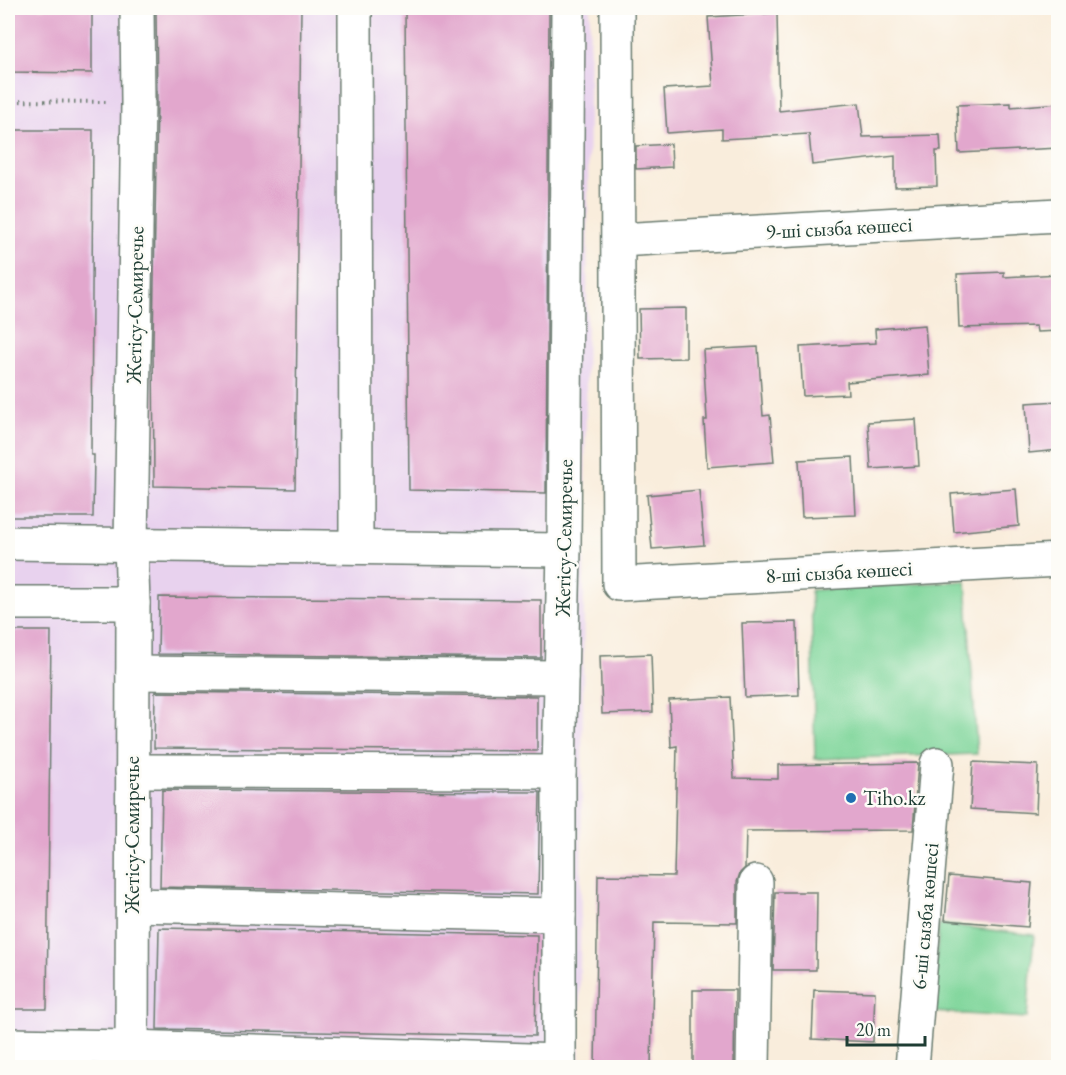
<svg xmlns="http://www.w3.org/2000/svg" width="1066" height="1075" font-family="'EB Garamond',serif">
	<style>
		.built { fill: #e8d2ee }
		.green { fill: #7ed59a; stroke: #4e8967; stroke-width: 1.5 }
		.building { fill: #e2a7cd }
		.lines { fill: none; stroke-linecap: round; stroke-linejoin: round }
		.minor-casing { stroke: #6b7b6f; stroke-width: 36 }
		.path { stroke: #6b7b6f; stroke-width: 4; stroke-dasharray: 1.5 4.5; stroke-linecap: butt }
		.minor { stroke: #fff; stroke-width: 33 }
		.poi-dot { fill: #1f6fb2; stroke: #fdfcf7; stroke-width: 2 }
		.labels { text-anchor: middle; stroke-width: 5; stroke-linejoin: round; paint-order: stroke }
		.street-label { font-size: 21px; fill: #1f3d34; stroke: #fdfcf7 }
		.poi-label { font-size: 21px; fill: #1f3d34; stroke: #fdfcf7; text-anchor: start }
	</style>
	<rect width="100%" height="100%" fill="#fdfcf7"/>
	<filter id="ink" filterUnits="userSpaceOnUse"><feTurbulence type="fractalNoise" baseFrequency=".0167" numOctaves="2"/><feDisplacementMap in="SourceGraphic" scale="12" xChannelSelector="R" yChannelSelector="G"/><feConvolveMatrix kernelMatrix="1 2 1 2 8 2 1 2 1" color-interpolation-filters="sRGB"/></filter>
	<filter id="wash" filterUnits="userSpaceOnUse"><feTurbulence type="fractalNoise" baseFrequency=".008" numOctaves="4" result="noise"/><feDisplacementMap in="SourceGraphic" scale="24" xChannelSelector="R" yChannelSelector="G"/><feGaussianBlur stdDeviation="1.35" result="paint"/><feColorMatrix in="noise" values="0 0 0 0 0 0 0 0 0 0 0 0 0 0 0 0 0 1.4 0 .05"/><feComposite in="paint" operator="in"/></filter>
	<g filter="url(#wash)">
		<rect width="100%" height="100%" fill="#f9eddc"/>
		<path class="built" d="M 8,8 L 590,8 L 579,1067 L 8,1067 Z"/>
		<g class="green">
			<path d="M 966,581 L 977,754 L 815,759 L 811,590 Z"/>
			<path d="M 939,924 L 1034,935 L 1027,1018 L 932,1012 Z"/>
		</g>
		<g id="blocks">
			<g class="building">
				<path d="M 8,8 L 92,8 L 92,73 L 8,72 Z"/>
				<path d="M 156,8 L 301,8 L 295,489 L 154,486 L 153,342 L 157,103 Z"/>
				<path d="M 405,8 L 549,8 L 546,493 L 409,490 Z"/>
				<path d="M 777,13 L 779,111 L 859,103 L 863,137 L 940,135 L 941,151 L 936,151 L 937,186 L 895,187 L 895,156 L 812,165 L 809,134 L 722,139 L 722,129 L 667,133 L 664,89 L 713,86 L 708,17 Z"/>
				<path d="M 1011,103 L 1011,107 L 1059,103 L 1059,148 L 959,153 L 957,105 Z"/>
				<path d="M 8,130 L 93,130 L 91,455 L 94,455 L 93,517 L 8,517 Z"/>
				<path d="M 671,144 L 672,167 L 636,169 L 636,146 Z"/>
				<path d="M 1004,272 L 1004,277 L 1059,274 L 1059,331 L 1037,332 L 1036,326 L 959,328 L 957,274 Z"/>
				<path d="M 686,308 L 686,358 L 640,359 L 639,309 Z"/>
				<path d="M 925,325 L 929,375 L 847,382 L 848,394 L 803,396 L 800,347 L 876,343 L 875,329 Z"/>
				<path d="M 758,347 L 763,416 L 770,415 L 774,462 L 707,467 L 704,420 L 707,420 L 703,350 Z"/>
				<path d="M 1059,401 L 1059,450 L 1029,453 L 1026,403 Z"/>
				<path d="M 916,419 L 919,466 L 871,469 L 868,422 Z"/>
				<path d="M 853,457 L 856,515 L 802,517 L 799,460 Z"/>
				<path d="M 1016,489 L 1019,526 L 954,532 L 951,494 Z"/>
				<path d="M 699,490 L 704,545 L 652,549 L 647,495 Z"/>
				<path d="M 159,597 L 541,600 L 541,658 L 158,654 Z"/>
				<path d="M 797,622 L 799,695 L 745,697 L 742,623 Z"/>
				<path d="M 8,631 L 51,631 L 47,1009 L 8,1009 Z"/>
				<path d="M 651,654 L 653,712 L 602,714 L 600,656 Z"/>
				<path d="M 155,692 L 537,696 L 537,751 L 154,748 Z"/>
				<path d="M 730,697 L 734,778 L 778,779 L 778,765 L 918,763 L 913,830 L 746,831 L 745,868 L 740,873 L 737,882 L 737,923 L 654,922 L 651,1068 L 595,1068 L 598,875 L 674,876 L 677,746 L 671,747 L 669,700 Z"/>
				<path d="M 973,762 L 1038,765 L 1036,813 L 970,809 Z"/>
				<path d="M 162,790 L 540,792 L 538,894 L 160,887 Z"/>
				<path d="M 949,876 L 1032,883 L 1028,927 L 945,920 Z"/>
				<path d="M 775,892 L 817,892 L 816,970 L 773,970 Z"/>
				<path d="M 159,928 L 537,935 L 535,1036 L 157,1029 Z"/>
				<path d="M 693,990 L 735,990 L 734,1068 L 693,1068 Z"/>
				<path d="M 814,990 L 875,992 L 873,1042 L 812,1039 Z"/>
			</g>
		</g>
	</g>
	<g filter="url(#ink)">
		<use href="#blocks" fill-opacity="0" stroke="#6b7b6f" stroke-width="1.5"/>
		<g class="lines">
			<g class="minor-casing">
				<g id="minor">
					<path d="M 355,8 L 356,547"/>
					<path d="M 617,8 L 619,584 L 1058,560"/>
					<path d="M 619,240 L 1058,215"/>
					<path d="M 8,543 L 564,550"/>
					<path d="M 8,603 L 133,603 L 132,1068"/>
					<path d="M 133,603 L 131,545 L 138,103 L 137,8"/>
					<path d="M 133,673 L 561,677"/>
					<path d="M 132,771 L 559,772"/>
					<path d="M 133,905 L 559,915"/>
					<path d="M 8,1045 L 131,1047 L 559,1061"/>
					<path d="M 559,1068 L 559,772 L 564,550 L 568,8"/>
					<path d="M 753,1068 L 756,882"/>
					<path d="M 912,1068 L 937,764"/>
				</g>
			</g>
			<path class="path" d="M 8,101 L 109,102"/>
			<use href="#minor" class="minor"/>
		</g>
	</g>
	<circle class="poi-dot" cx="851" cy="798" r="6"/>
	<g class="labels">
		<g class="street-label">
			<text transform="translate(839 228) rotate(-3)" y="7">9-ші сызба көшесі</text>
			<text transform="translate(135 305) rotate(-89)" y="7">Жетісу-Семиречье</text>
			<text transform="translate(564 538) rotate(-89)" y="7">Жетісу-Семиречье</text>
			<text transform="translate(839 572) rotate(-3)" y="7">8-ші сызба көшесі</text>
			<text transform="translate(132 835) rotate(-90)" y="7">Жетісу-Семиречье</text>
			<text transform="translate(925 916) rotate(-85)" y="7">6-ші сызба көшесі</text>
		</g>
		<g class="poi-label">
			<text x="863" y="805">Tiho.kz</text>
		</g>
	</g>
	<rect width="1066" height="1075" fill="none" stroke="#fdfcf7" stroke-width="30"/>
	<path d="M847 1036v9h78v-9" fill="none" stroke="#1f3d34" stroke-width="3"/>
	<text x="856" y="1036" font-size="18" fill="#1f3d34" stroke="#fdfcf7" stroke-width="4.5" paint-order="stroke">20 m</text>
</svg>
